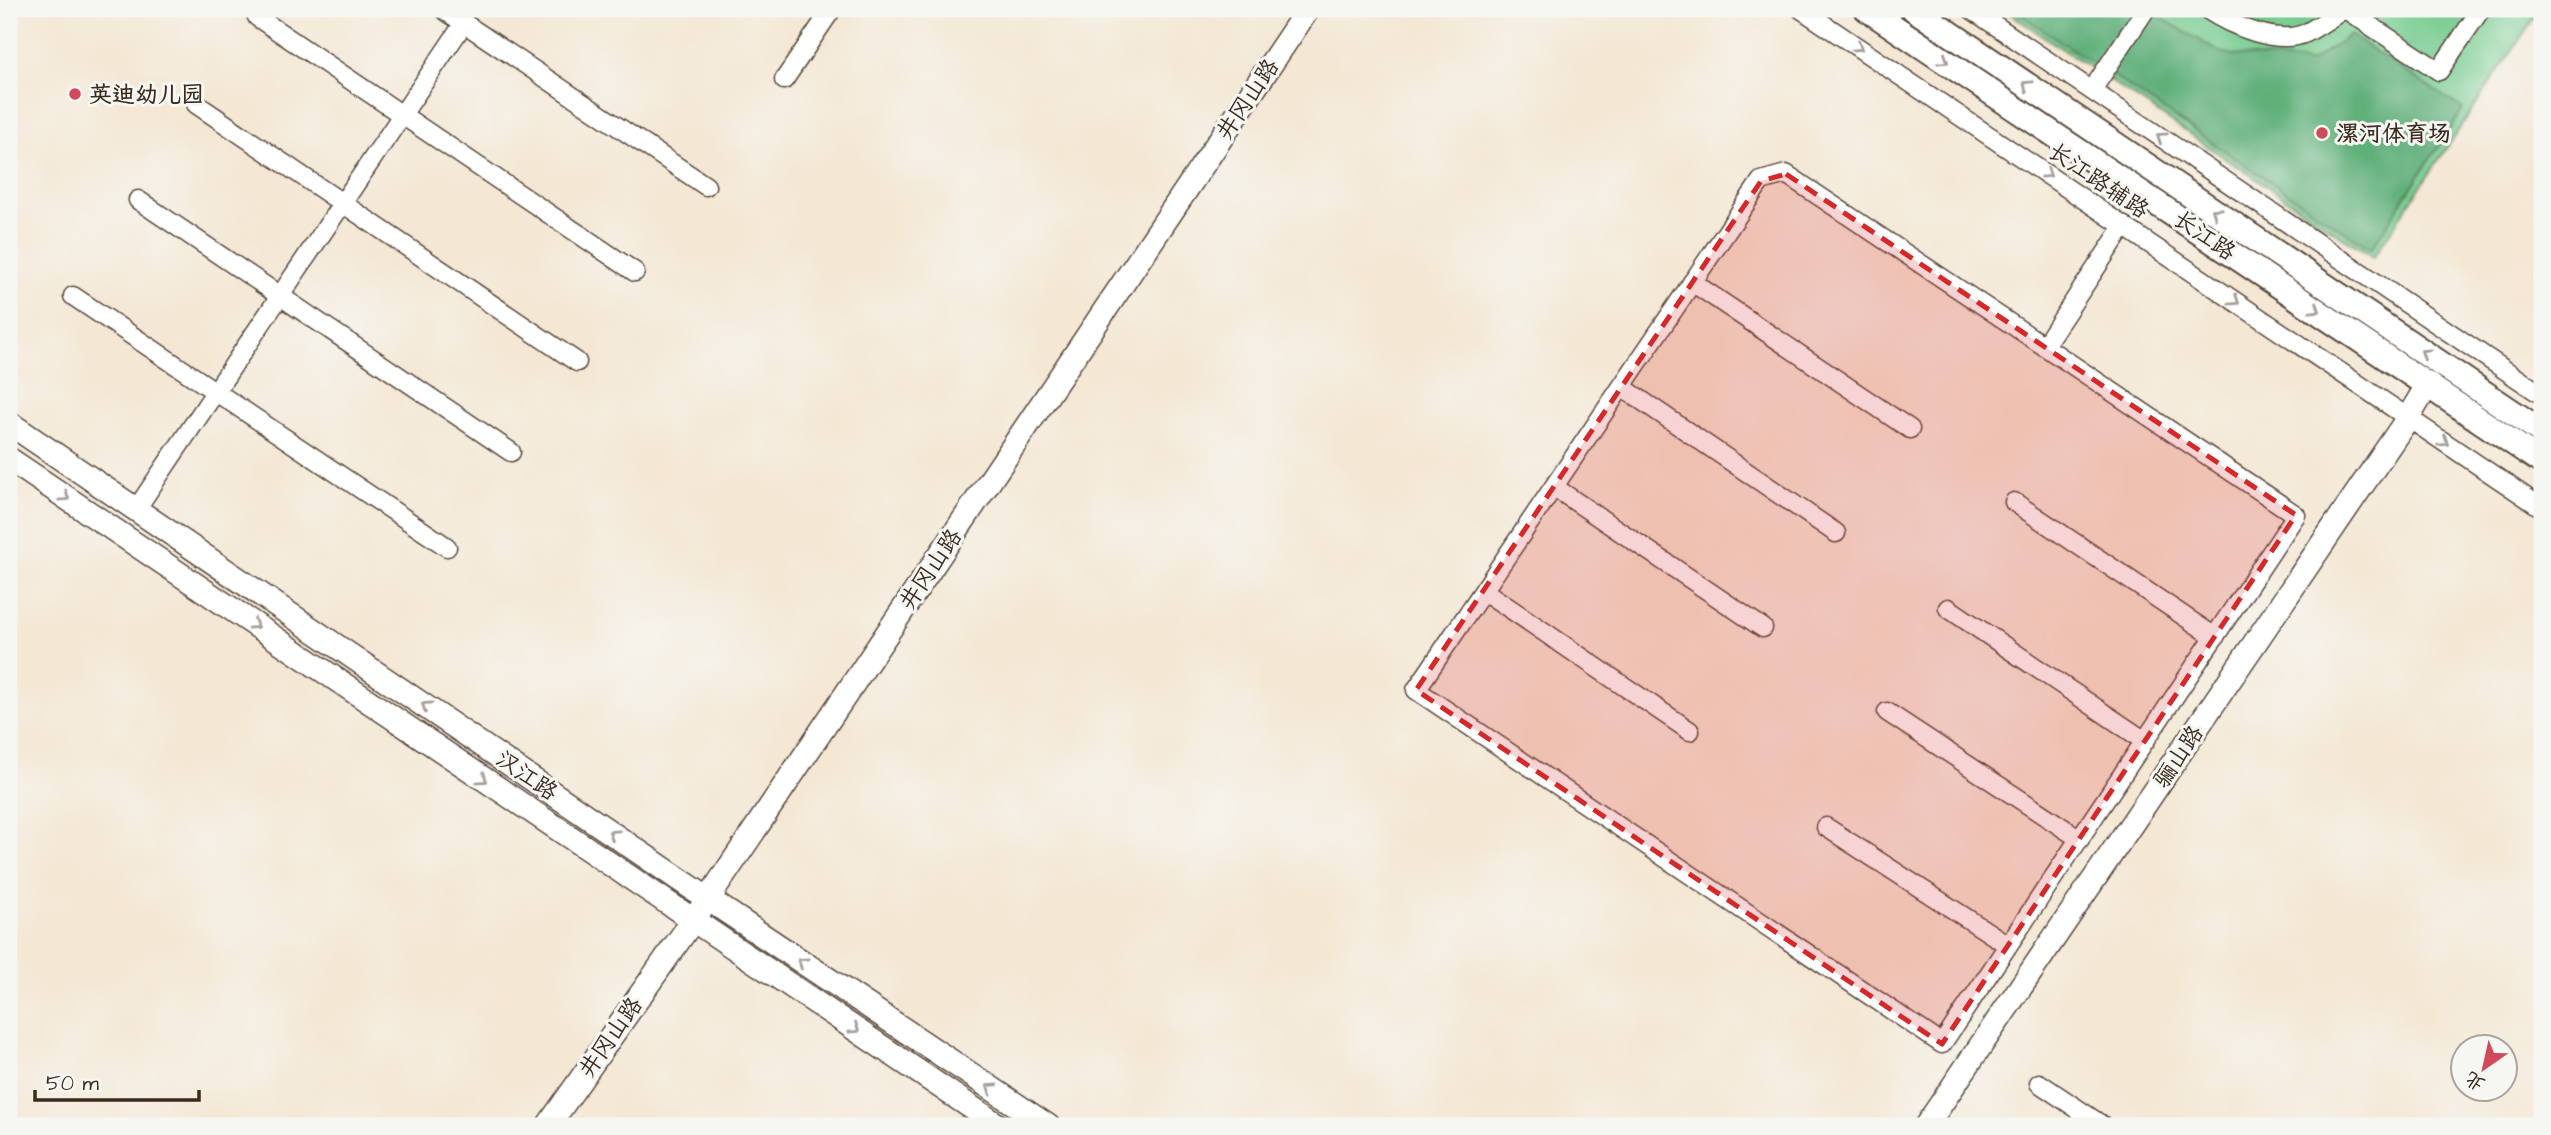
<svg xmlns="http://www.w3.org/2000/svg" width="2551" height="1135" font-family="'Architects Daughter','LXGW WenKai TC',sans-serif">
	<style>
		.green { fill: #77cc90; stroke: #597b57; stroke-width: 2 }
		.forest { fill: #61b07a; stroke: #4e6d4c; stroke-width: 2 }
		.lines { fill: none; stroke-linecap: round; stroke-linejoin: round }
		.minor-casing { stroke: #574639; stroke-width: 21 }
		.tertiary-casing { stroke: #574639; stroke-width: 26 }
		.secondary-casing { stroke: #574639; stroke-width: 28 }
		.minor { stroke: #fff; stroke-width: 18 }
		.tertiary { stroke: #fff; stroke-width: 23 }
		.secondary { stroke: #fff; stroke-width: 24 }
		.oneway { stroke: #a79f9a }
		.marked { fill: #d62828; fill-opacity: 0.2; stroke: #d62828; stroke-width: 5; stroke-dasharray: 14 9; stroke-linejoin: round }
		.poi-dot { fill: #d1495b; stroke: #f6f6f2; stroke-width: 2.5 }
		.labels { text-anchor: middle; stroke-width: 6; stroke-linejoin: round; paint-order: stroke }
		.poi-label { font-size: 23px; font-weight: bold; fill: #3b2a1e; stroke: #f6f6f2; text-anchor: start }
		.street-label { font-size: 23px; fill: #3b2a1e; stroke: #f6f6f2 }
	</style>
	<rect width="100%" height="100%" fill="#f6f6f2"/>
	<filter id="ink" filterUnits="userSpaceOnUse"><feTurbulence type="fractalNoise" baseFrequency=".0143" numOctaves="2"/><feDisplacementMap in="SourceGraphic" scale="14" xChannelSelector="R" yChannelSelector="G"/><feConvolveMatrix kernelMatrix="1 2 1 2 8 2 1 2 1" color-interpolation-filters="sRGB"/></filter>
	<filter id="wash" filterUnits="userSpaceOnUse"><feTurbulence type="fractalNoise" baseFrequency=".00686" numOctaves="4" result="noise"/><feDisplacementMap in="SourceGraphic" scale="28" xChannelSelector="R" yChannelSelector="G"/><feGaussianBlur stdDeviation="1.57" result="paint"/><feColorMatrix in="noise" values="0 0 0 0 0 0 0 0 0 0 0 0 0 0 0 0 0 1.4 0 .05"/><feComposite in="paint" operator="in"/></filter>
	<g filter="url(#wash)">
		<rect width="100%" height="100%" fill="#f4e7d3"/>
		<path class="green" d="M 2003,9 L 2540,9 L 2373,257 Z"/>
		<path class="forest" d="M 2012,9 L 2146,9 L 2223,54 L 2310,62 L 2350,35 L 2463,109 L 2371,249 Z"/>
	</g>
	<g filter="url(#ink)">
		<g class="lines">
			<g class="minor-casing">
				<g id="minor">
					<path d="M 443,9 L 706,186"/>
					<path d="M 1801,9 L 2542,508"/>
					<path d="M 1971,9 L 2542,395"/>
					<path d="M 2206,9 C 2230,25 2277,46 2306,33 C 2319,26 2332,17 2344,9"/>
					<path d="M 2345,9 L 2439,71 L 2481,9"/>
					<path d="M 257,17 L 635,272"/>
					<path d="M 784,80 L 832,9"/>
					<path d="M 2092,90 L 2146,9"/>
					<path d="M 196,104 L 577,362"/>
					<path d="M 138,200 L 511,452"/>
					<path d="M 1692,282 L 1910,429"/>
					<path d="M 73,296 L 447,547"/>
					<path d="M 2044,346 L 2296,515 L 1942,1044 L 1416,690 L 1761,181 L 1786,174 L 2044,346 L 2124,226"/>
					<path d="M 1622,387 L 1836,533"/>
					<path d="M 1554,487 L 1763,628"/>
					<path d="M 2014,502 L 2215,637"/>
					<path d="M 137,508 L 464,23"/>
					<path d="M 1484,591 L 1690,731"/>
					<path d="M 1948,608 L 2145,741"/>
					<path d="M 1887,712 L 2080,839"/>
					<path d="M 1826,827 L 2008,945"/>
					<path d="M 2039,1083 L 2103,1126"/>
				</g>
			</g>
			<g class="tertiary-casing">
				<g id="tertiary">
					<path d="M 9,423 L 708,899 L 1048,1126"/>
					<path d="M 9,459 L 999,1126"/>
					<path d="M 548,1126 L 708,899 L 1308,9"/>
					<path d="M 1926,1126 L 2408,418 L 2428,384"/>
				</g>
			</g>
			<g class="secondary-casing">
				<g id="secondary">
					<path d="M 1867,9 L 2542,462"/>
					<path d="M 1914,9 L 2542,432"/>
				</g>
			</g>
			<use href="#minor" class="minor"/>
			<use href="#tertiary" class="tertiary"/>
			<use href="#secondary" class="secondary"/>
		</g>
		<defs><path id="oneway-chevron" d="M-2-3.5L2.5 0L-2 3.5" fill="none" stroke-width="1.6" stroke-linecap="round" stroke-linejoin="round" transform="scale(1.75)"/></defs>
		<g class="oneway">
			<use href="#oneway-chevron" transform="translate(1858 47) rotate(34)"/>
			<use href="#oneway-chevron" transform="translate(1944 60) rotate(34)"/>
			<use href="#oneway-chevron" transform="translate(2027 85) rotate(-146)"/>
			<use href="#oneway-chevron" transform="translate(2161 137) rotate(-146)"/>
			<use href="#oneway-chevron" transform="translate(2047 174) rotate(34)"/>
			<use href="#oneway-chevron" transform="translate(2216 212) rotate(-146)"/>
			<use href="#oneway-chevron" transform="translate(2235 301) rotate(34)"/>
			<use href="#oneway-chevron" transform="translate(2316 309) rotate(34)"/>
			<use href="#oneway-chevron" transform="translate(2425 353) rotate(-146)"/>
			<use href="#oneway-chevron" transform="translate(2444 442) rotate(34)"/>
			<use href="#oneway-chevron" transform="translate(65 497) rotate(34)"/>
			<use href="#oneway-chevron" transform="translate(254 625) rotate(34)"/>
			<use href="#oneway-chevron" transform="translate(426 706) rotate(-146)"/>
			<use href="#oneway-chevron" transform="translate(483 779) rotate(34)"/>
			<use href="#oneway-chevron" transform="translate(613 834) rotate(-146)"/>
			<use href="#oneway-chevron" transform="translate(802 962) rotate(-146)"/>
			<use href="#oneway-chevron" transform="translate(855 1029) rotate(34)"/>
			<use href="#oneway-chevron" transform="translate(991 1088) rotate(-146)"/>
		</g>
	</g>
	<path class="marked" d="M 1786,174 L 2296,515 L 1942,1044 L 1416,690 L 1761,181 Z"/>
	<g class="poi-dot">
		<circle cx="75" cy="94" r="7"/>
		<circle cx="2322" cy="133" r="7"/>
	</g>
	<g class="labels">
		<g class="poi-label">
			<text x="89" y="102">英迪幼儿园</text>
			<text x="2336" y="141">漯河体育场</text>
		</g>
		<g class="street-label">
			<text transform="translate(1247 99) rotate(-56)" y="8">井冈山路</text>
			<text transform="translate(2099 180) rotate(34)" y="8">长江路辅路</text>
			<text transform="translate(2205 235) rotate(34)" y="8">长江路</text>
			<text transform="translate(930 569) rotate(-56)" y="8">井冈山路</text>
			<text transform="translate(2178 756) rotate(-56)" y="8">骊山路</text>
			<text transform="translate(527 775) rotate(34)" y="8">汉江路</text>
			<text transform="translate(610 1037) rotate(-55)" y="8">井冈山路</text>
		</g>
	</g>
	<rect width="2551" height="1135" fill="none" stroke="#f6f6f2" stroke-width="35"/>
	<g transform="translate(2484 1068) rotate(214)"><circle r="33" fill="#f6f6f2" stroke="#aba49d" stroke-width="2"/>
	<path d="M0-5L12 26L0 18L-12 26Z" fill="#d1495b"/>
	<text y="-10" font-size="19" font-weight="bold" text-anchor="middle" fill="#3b2a1e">北</text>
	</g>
	<path d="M35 1090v10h164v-10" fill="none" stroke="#3b2a1e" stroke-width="3.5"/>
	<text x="46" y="1090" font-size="21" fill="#3b2a1e" stroke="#f6f6f2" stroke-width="5" paint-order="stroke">50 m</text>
</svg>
